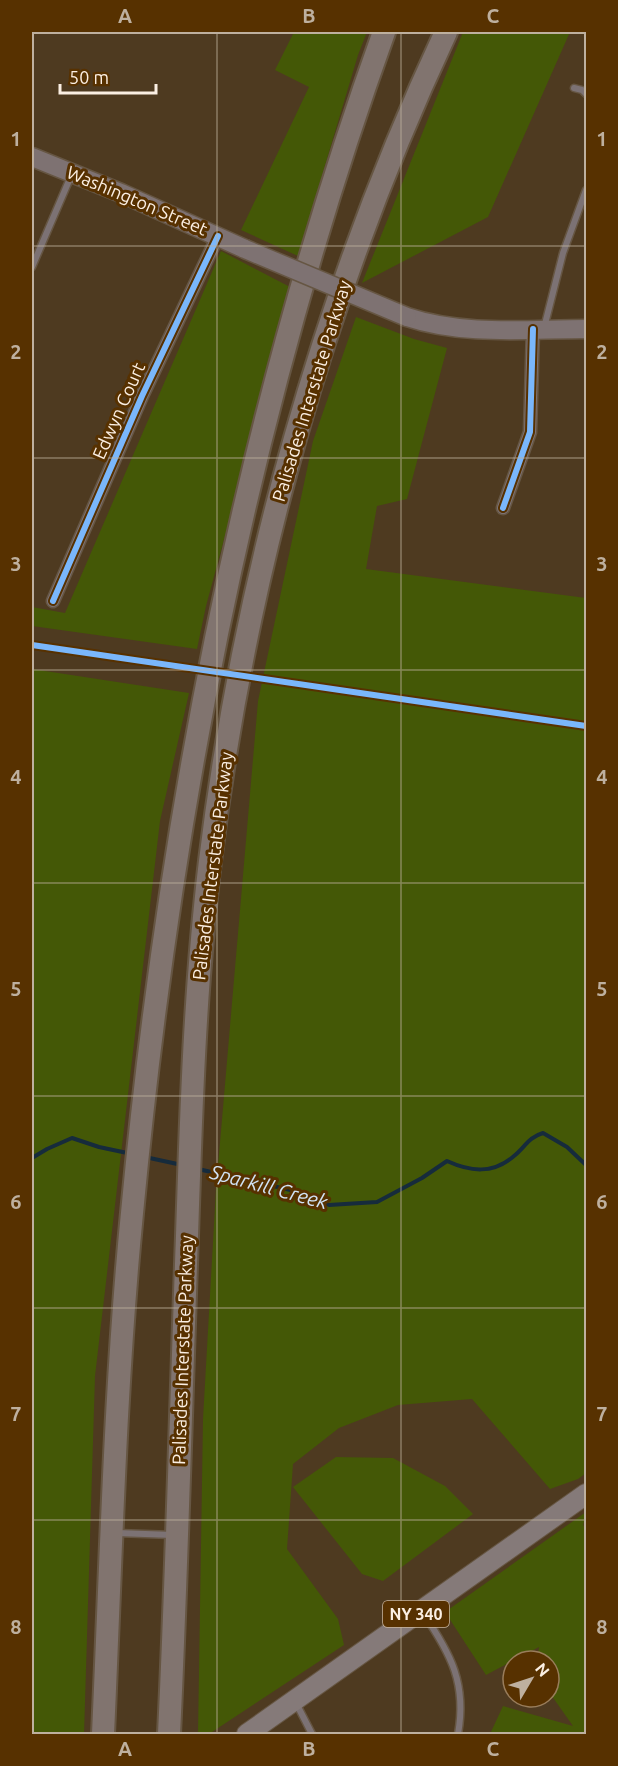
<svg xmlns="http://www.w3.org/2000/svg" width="618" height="1766" font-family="Ubuntu,sans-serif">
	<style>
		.green { fill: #445806 }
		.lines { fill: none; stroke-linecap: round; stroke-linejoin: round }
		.stream { stroke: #162b3c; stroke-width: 4 }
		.lane-casing { stroke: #665643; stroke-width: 9 }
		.street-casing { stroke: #665643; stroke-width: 15 }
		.secondary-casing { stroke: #665643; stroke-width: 21 }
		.primary-casing { stroke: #665643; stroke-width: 22 }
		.highway-casing { stroke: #665643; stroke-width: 26 }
		.lane { stroke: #7c7274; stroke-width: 6 }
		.street { stroke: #7c7274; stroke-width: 12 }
		.secondary { stroke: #7e7272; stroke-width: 18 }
		.primary { stroke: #857a79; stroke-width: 20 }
		.highway { stroke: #81746f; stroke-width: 22 }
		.secondary-bridge-casing { stroke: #665643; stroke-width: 21; stroke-linecap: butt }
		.secondary-bridge { stroke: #7e7272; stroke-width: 18 }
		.cycleway-casing { stroke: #573100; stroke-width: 10 }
		.cycleway { stroke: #7ab7fb; stroke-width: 6 }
		.grid { fill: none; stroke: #beb09f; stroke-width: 1.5; stroke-opacity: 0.55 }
		.labels { text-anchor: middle; stroke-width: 6; stroke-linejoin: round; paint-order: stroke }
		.shield { fill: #573100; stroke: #cab69f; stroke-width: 1.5 }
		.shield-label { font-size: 16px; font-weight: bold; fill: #fbefe3 }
		.street-label { font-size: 18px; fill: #fbefe3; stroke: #573100 }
		.water-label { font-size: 20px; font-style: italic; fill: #d1e3f5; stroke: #573100 }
		.neatline { fill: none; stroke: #beb09f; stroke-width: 2 }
		.grid-label { font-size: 20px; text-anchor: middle; font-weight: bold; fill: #beb09f }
	</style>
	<rect width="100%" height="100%" fill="#4e3a20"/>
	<g class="green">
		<path d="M 294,32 L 367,32 L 358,55 L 298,256 L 241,230 L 309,87 L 275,70 Z"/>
		<path d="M 463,32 L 570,32 L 488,217 L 362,283 Z"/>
		<path d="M 221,251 L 292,288 L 206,606 L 197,649 L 32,626 L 32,607 L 65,613 Z"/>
		<path d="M 356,317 L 414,339 L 447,348 L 407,499 L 377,506 L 366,569 L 586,598 L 586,1473 L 578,1479 L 550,1489 L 472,1399 L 398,1405 L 339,1428 L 293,1464 L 287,1549 L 338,1619 L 344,1645 L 209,1734 L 198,1734 L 203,1419 L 216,1189 L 258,701 L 313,441 Z"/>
		<path d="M 32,669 L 189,693 L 160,821 L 95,1376 L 84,1734 L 32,1734 Z"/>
		<path d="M 336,1457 L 393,1458 L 445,1486 L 473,1514 L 383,1581 L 362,1574 L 293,1487 Z"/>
		<path d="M 586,1512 L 583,1526 L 586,1524 L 586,1734 L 490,1734 L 503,1706 L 573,1726 L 549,1692 L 549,1661 L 537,1661 L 539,1647 L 486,1675 L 445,1612 Z"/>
	</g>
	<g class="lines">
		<g class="stream">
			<path d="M 145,1157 L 182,1165"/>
			<path d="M 32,1158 L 47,1149 L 72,1138 L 99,1147 L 132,1154"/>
			<path d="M 198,1169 L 295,1191 L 329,1205 L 377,1202 L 422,1178 L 447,1161 C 471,1172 493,1174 514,1156 C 525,1147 529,1137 543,1133 L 567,1147 L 586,1165"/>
		</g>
		<g class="lane-casing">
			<g id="lane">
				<path d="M 574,88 L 582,90 L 586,94"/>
				<path d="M 32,267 L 71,176"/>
				<path d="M 544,328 L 563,253 L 586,190"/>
				<path d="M 117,1533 L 173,1535"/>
				<path d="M 423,1613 C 451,1654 467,1684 458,1734"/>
				<path d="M 296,1703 L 312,1734"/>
			</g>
		</g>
		<g class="street-casing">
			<g id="street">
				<path d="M 503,508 L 530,432 L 533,329"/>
				<path d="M 53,601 L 142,396 L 218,236"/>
			</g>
		</g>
		<g class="secondary-casing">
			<g id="secondary">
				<path d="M 32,157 L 121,193 L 245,249"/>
				<path d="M 407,317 C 464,336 527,329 586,329"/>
			</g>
		</g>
		<g class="primary-casing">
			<path id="primary" d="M 247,1734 L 586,1494"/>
		</g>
		<g class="highway-casing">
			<g id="highway">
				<path d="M 103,1734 C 111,1560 115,1386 132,1213 C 170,811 247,412 384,32"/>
				<path d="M 169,1734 C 177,1569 181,1402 187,1236 C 191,1111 195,986 210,861 C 245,575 324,293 446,32"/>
			</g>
		</g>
		<use href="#lane" class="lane"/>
		<use href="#street" class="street"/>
		<use href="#secondary" class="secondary"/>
		<use href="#primary" class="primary"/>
		<use href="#highway" class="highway"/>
		<g class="secondary-bridge-casing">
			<path id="secondary-bridge" d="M 245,249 L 407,317"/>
		</g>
		<use href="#secondary-bridge" class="secondary-bridge"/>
		<g class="cycleway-casing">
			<g id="cycleway">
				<path d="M 503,508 L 530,432 L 533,329"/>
				<path d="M 53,601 L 142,396 L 218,236"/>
				<path d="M 32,645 L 586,726"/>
			</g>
		</g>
		<use href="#cycleway" class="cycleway"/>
	</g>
	<path class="grid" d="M 217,32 L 217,1734M 401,32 L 401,1734M 32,246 L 586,246M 32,458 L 586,458M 32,670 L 586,670M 32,883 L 586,883M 32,1096 L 586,1096M 32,1308 L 586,1308M 32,1520 L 586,1520"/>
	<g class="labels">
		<rect class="shield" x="383" y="1601" width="66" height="26" rx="4.5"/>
		<g class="shield-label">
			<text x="416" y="1620">NY 340</text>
		</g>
		<g class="street-label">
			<text transform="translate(137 201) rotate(23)" y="6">Washington Street</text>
			<text transform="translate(312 391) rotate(-73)" y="6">Palisades Interstate Parkway</text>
			<text transform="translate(119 411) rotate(-66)" y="6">Edwyn Court</text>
			<text transform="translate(213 866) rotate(-83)" y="6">Palisades Interstate Parkway</text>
			<text transform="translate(183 1350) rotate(-88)" y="6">Palisades Interstate Parkway</text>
		</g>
		<g class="water-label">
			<text transform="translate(269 1187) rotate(15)" y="7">Sparkill Creek</text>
		</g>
	</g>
	<rect width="618" height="1766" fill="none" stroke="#573100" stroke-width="66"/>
	<g transform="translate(531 1679) rotate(51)"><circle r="28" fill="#573100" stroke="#997d5b" stroke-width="1.5"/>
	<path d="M0-4.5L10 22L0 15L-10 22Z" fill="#beb09f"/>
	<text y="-9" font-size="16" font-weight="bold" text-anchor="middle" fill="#fbefe3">N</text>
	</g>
	<path d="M60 84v9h96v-9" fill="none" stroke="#fbefe3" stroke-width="3"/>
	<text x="69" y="84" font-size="18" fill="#fbefe3" stroke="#573100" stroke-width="4.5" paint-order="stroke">50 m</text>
	<rect x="33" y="33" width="552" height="1700" class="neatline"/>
	<g class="grid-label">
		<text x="125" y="23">A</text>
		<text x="309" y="23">B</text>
		<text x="493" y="23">C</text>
		<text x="16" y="146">1</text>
		<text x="602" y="146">1</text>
		<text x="16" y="359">2</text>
		<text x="602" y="359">2</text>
		<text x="16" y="571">3</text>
		<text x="602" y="571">3</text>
		<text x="16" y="784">4</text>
		<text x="602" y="784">4</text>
		<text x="16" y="996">5</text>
		<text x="602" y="996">5</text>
		<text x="16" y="1209">6</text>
		<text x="602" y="1209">6</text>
		<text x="16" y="1421">7</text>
		<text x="602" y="1421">7</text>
		<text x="16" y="1634">8</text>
		<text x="602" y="1634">8</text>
		<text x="125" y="1756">A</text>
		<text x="309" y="1756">B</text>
		<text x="493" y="1756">C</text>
	</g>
</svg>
